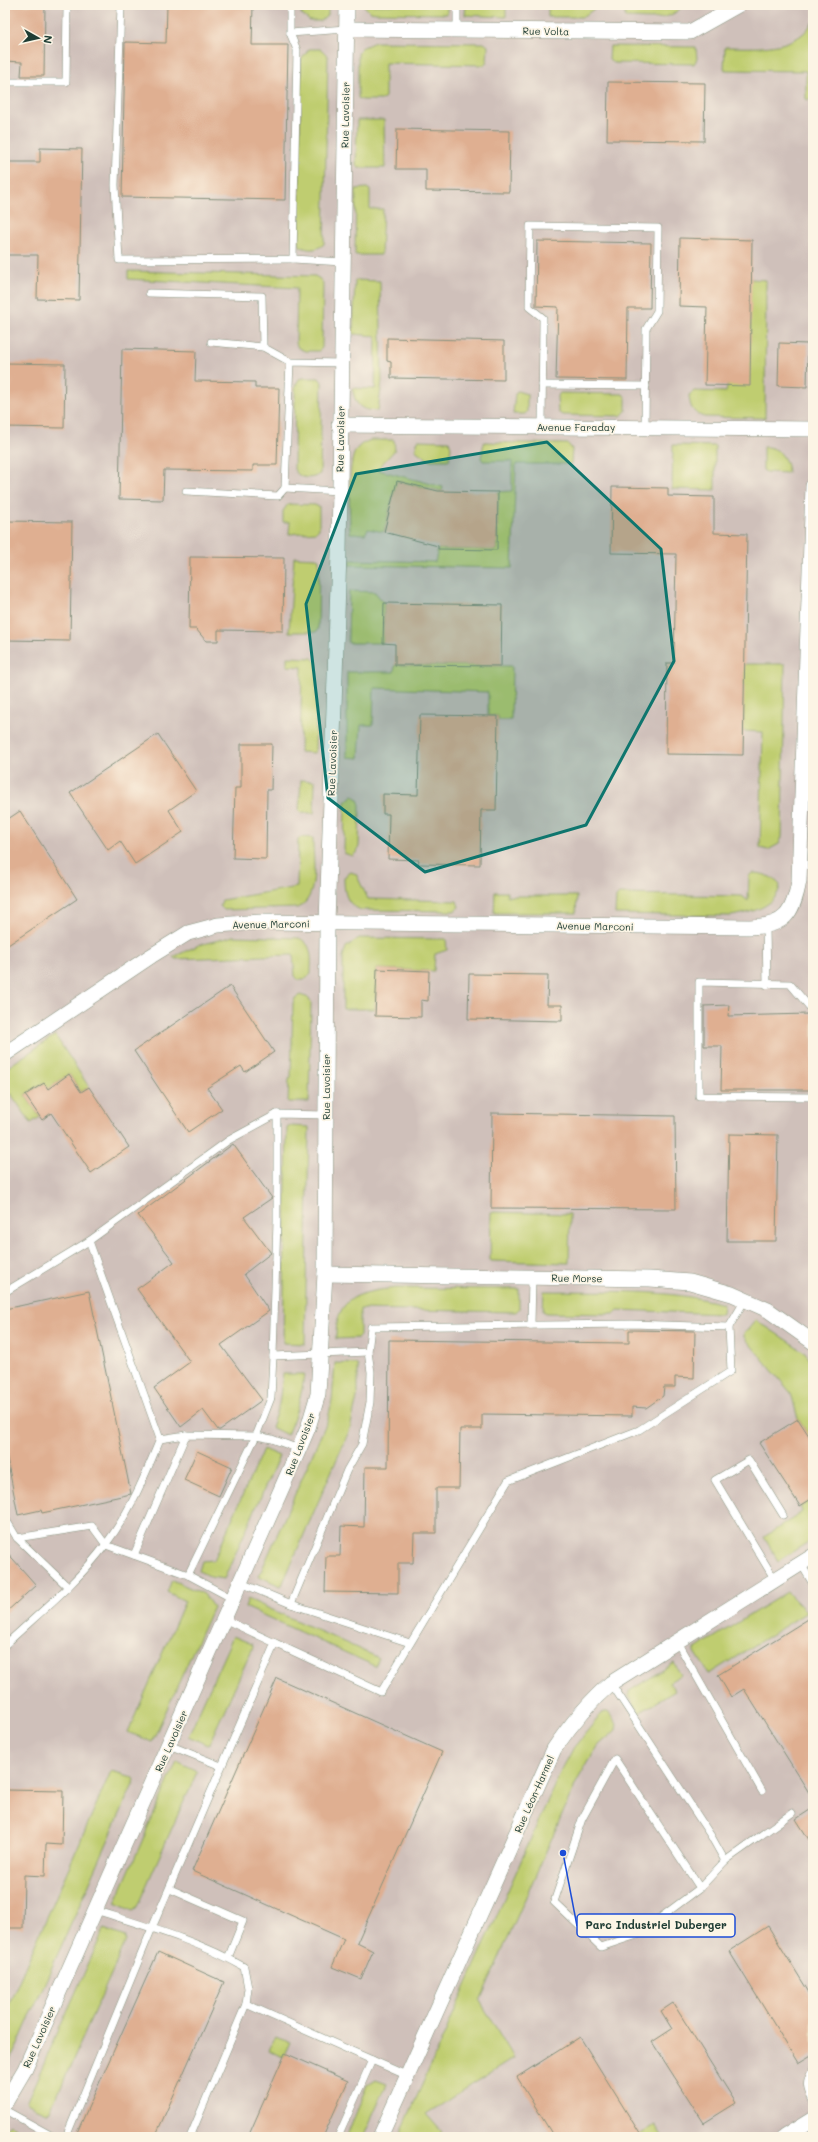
<svg xmlns="http://www.w3.org/2000/svg" width="818" height="2142" font-family="Mali,sans-serif">
	<style>
		.industrial { fill: #cfc0ba }
		.green { fill: #bfcd6f; stroke: #6f8552 }
		.building { fill: #dfaf91 }
		.lines { fill: none; stroke-linecap: round; stroke-linejoin: round }
		.service-casing { stroke: #86917d; stroke-width: 8 }
		.minor-casing { stroke: #86917d; stroke-width: 16 }
		.service { stroke: #fff; stroke-width: 7 }
		.minor { stroke: #fff; stroke-width: 15 }
		.marked { fill: #0f766e; fill-opacity: 0.2; stroke: #0f766e; stroke-width: 3; stroke-linejoin: round }
		.labels { text-anchor: middle; stroke-width: 3.5; stroke-linejoin: round; paint-order: stroke }
		.street-label { font-size: 10px; fill: #1f3d34; stroke: #fcf5e5 }
		.leader { fill: none; stroke: #1d4ed8; stroke-width: 1.5 }
		.callout-dot { fill: #1d4ed8; stroke: #fcf5e5; stroke-width: 1.5 }
		.callout { fill: #fcf5e5; stroke: #1d4ed8; stroke-width: 1.5 }
		.callout-label { font-size: 11px; text-anchor: middle; font-weight: bold; fill: #1f3d34 }
	</style>
	<rect width="100%" height="100%" fill="#fcf5e5"/>
	<filter id="ink" filterUnits="userSpaceOnUse"><feTurbulence type="fractalNoise" baseFrequency=".025" numOctaves="2"/><feDisplacementMap in="SourceGraphic" scale="8" xChannelSelector="R" yChannelSelector="G"/><feConvolveMatrix kernelMatrix="1 2 1 2 8 2 1 2 1" color-interpolation-filters="sRGB"/></filter>
	<filter id="wash" filterUnits="userSpaceOnUse"><feTurbulence type="fractalNoise" baseFrequency=".012" numOctaves="4" result="noise"/><feDisplacementMap in="SourceGraphic" scale="16" xChannelSelector="R" yChannelSelector="G"/><feGaussianBlur stdDeviation="0.9" result="paint"/><feColorMatrix in="noise" values="0 0 0 0 0 0 0 0 0 0 0 0 0 0 0 0 0 1.4 0 .05"/><feComposite in="paint" operator="in"/></filter>
	<g filter="url(#wash)">
		<rect width="100%" height="100%" fill="#ece5c6"/>
		<rect class="industrial" x="5" y="5" width="808" height="2132"/>
		<g class="green">
			<path d="M 302,5 L 328,5 L 328,15 L 321,21 L 310,21 L 301,14 Z"/>
			<path d="M 363,5 L 447,5 L 447,14 L 376,13 L 370,12 Z"/>
			<path d="M 466,5 L 506,5 L 506,17 L 465,15 Z"/>
			<path d="M 548,5 L 594,5 L 594,9 L 583,17 L 548,17 Z"/>
			<path d="M 625,5 L 684,5 C 666,24 649,18 625,18 Z"/>
			<path d="M 813,22 L 813,49 L 810,56 L 813,60 L 812,97 L 809,100 L 806,99 L 806,71 L 724,70 L 725,47 C 749,47 779,50 800,36 C 805,33 809,27 813,22 Z"/>
			<path d="M 375,42 L 484,43 L 488,46 L 487,62 L 484,65 L 385,63 L 385,97 L 382,100 L 362,100 L 358,98 L 358,54 L 361,48 Z"/>
			<path d="M 610,46 L 696,47 L 697,59 L 694,64 L 614,63 L 609,59 Z"/>
			<path d="M 309,49 L 321,49 L 328,56 L 324,244 C 318,250 308,251 300,246 L 299,242 L 301,60 Z"/>
			<path d="M 357,120 L 384,120 L 385,168 L 358,168 L 356,166 Z"/>
			<path d="M 367,188 L 370,190 L 370,209 L 383,209 L 381,255 L 355,255 L 356,189 Z"/>
			<path d="M 128,271 L 315,276 L 320,279 L 323,283 L 322,348 L 319,351 L 305,351 L 298,348 L 296,343 L 297,288 L 128,279 Z"/>
			<path d="M 751,279 L 766,280 L 765,418 L 704,417 C 692,413 690,407 689,395 L 694,391 L 726,392 Z"/>
			<path d="M 355,280 L 380,281 L 382,382 L 378,411 C 359,410 356,406 352,388 L 375,389 L 376,336 L 353,334 Z"/>
			<path d="M 303,378 L 319,378 L 322,382 L 320,474 C 312,480 298,479 294,469 L 295,386 L 299,379 Z"/>
			<path d="M 517,391 L 527,394 L 527,412 L 525,414 L 513,414 L 515,394 Z"/>
			<path d="M 560,393 L 623,394 L 626,398 L 626,411 L 621,416 L 562,415 L 558,412 L 557,396 Z"/>
			<path d="M 371,440 L 394,440 L 395,450 L 380,466 L 378,470 L 443,487 L 442,491 L 397,481 L 384,532 L 368,529 L 365,534 L 350,533 C 350,516 347,462 356,450 C 360,444 365,442 371,440 Z"/>
			<path d="M 418,440 L 449,441 L 451,447 L 449,460 L 429,460 L 415,450 Z"/>
			<path d="M 484,442 L 568,444 L 572,449 L 571,464 L 516,464 L 512,568 L 349,565 L 350,560 L 435,562 L 438,549 L 497,550 L 498,492 L 512,491 L 512,461 L 483,461 L 481,458 Z"/>
			<path d="M 673,445 L 715,446 L 715,490 L 672,489 Z"/>
			<path d="M 763,447 C 779,446 787,458 788,473 L 766,472 L 763,470 Z"/>
			<path d="M 288,504 L 315,505 L 319,507 L 319,529 L 316,532 L 289,534 L 290,522 L 283,522 L 283,511 Z"/>
			<path d="M 294,557 L 316,558 L 319,559 L 318,629 L 316,632 L 289,632 Z"/>
			<path d="M 349,591 L 375,592 L 384,603 L 383,643 L 348,643 Z"/>
			<path d="M 287,657 L 312,658 L 317,663 L 315,753 L 300,752 L 302,667 L 287,666 Z"/>
			<path d="M 744,664 L 785,664 L 782,837 L 779,844 L 768,850 L 760,848 L 763,732 L 743,731 Z"/>
			<path d="M 395,665 L 512,666 L 511,720 L 498,720 L 498,716 L 488,716 L 488,692 L 374,688 L 373,725 L 361,725 L 359,758 L 347,757 L 347,672 L 394,672 Z"/>
			<path d="M 301,780 L 315,781 L 314,813 L 301,813 L 299,811 Z"/>
			<path d="M 353,795 L 358,799 L 360,805 L 359,846 L 357,852 L 352,856 L 344,853 L 345,802 Z"/>
			<path d="M 301,837 L 313,838 C 313,859 320,899 297,908 L 224,910 L 220,906 L 222,900 L 297,887 L 298,839 Z"/>
			<path d="M 351,872 L 356,874 L 368,899 L 457,901 L 459,907 L 454,911 L 361,910 C 346,904 344,893 344,877 Z"/>
			<path d="M 752,873 C 763,873 772,876 780,885 C 777,907 750,913 731,916 L 615,914 L 616,897 L 619,894 L 742,896 L 748,901 L 749,876 Z"/>
			<path d="M 495,892 L 507,892 L 507,896 L 577,896 L 576,913 L 494,913 Z"/>
			<path d="M 234,936 L 299,938 C 314,945 311,959 311,974 L 304,980 L 298,980 L 295,976 L 293,955 L 175,959 L 173,957 L 199,945 Z"/>
			<path d="M 359,938 L 446,939 L 447,950 L 435,954 L 434,971 L 377,969 L 375,1009 L 343,1009 L 343,956 L 346,947 Z"/>
			<path d="M 300,995 L 309,998 L 311,1002 L 309,1102 L 288,1102 L 289,1079 L 291,1077 L 293,1003 L 295,998 Z"/>
			<path d="M 55,1035 L 89,1087 L 81,1092 L 69,1074 L 48,1089 L 43,1083 L 25,1095 L 40,1117 L 31,1123 L 11,1094 L 5,1098 L 5,1069 Z"/>
			<path d="M 290,1126 L 309,1127 L 305,1344 L 283,1343 L 287,1128 Z"/>
			<path d="M 491,1212 L 570,1214 L 569,1263 L 490,1261 Z"/>
			<path d="M 396,1288 L 519,1289 L 519,1309 L 516,1312 L 360,1309 L 360,1336 L 358,1338 L 336,1339 C 335,1295 361,1292 396,1288 Z"/>
			<path d="M 544,1291 C 604,1292 665,1288 723,1304 L 722,1314 L 618,1310 L 614,1314 L 546,1313 L 543,1311 Z"/>
			<path d="M 756,1320 L 803,1351 L 813,1363 L 813,1442 L 798,1419 L 791,1393 L 744,1337 L 744,1334 Z"/>
			<path d="M 335,1363 L 356,1364 L 358,1366 L 358,1393 L 350,1429 L 282,1585 L 280,1586 L 259,1576 L 328,1419 L 332,1400 Z"/>
			<path d="M 283,1374 L 304,1374 C 302,1396 296,1414 287,1435 L 271,1427 L 279,1404 Z"/>
			<path d="M 263,1449 L 279,1456 L 224,1579 L 210,1577 L 199,1571 L 202,1561 L 214,1560 Z"/>
			<path d="M 813,1498 L 813,1539 L 778,1561 L 764,1537 L 802,1512 L 800,1506 Z"/>
			<path d="M 172,1580 L 204,1594 L 213,1607 L 152,1742 L 128,1732 L 185,1601 L 167,1592 Z"/>
			<path d="M 787,1592 L 807,1612 L 709,1674 L 695,1652 L 695,1649 Z"/>
			<path d="M 248,1599 L 379,1658 L 375,1666 L 245,1607 Z"/>
			<path d="M 233,1636 L 252,1644 L 253,1647 L 209,1744 L 207,1745 L 188,1736 Z"/>
			<path d="M 674,1663 L 681,1675 L 669,1682 L 675,1691 L 639,1713 L 629,1696 L 629,1691 Z"/>
			<path d="M 603,1712 L 608,1712 L 617,1724 L 616,1730 L 599,1745 L 589,1760 L 577,1781 L 480,2001 L 514,2058 L 426,2114 L 442,2132 L 437,2137 L 399,2137 L 559,1775 L 574,1747 Z"/>
			<path d="M 177,1761 L 196,1770 L 197,1772 L 136,1909 L 133,1911 L 115,1903 Z"/>
			<path d="M 111,1771 L 133,1777 L 135,1780 L 5,2073 L 5,2013 Z"/>
			<path d="M 104,1929 L 125,1937 L 126,1941 L 50,2111 L 47,2112 L 26,2103 Z"/>
			<path d="M 276,2037 L 290,2042 L 283,2057 L 269,2050 Z"/>
			<path d="M 376,2080 L 387,2084 L 363,2137 L 346,2137 L 368,2085 Z"/>
			<path d="M 10,2124 L 26,2137 L 5,2137 L 5,2129 Z"/>
			<path d="M 655,2125 L 663,2137 L 636,2137 Z"/>
		</g>
		<g id="blocks">
			<g class="building">
				<path d="M 5,5 L 45,5 L 44,76 L 21,76 L 22,62 L 5,61 Z"/>
				<path d="M 167,5 L 253,5 L 252,45 L 288,45 L 285,200 L 122,197 L 125,42 L 166,43 Z"/>
				<path d="M 608,82 L 705,83 L 704,141 L 607,140 Z"/>
				<path d="M 397,129 L 510,131 L 509,192 L 426,191 L 426,169 L 396,169 Z"/>
				<path d="M 40,148 L 82,149 L 79,300 L 37,299 L 38,255 L 5,255 L 5,162 L 40,162 Z"/>
				<path d="M 680,238 L 752,240 L 750,386 L 705,385 L 707,307 L 679,306 Z"/>
				<path d="M 537,241 L 651,243 L 650,308 L 628,308 L 627,380 L 556,379 L 558,307 L 536,306 Z"/>
				<path d="M 387,338 L 504,341 L 504,380 L 391,378 L 391,362 L 387,361 Z"/>
				<path d="M 779,343 L 808,344 L 807,387 L 778,386 Z"/>
				<path d="M 122,349 L 196,351 L 195,381 L 255,382 L 255,388 L 279,388 L 277,465 L 253,465 L 253,471 L 164,470 L 163,500 L 119,499 Z"/>
				<path d="M 5,363 L 65,364 L 64,428 L 5,427 Z"/>
				<path d="M 397,481 L 438,491 L 498,492 L 497,550 L 438,549 L 438,546 L 384,532 Z"/>
				<path d="M 612,487 L 668,488 L 668,496 L 714,497 L 714,533 L 747,534 L 743,755 L 666,754 L 667,663 L 674,663 L 676,554 L 611,553 Z"/>
				<path d="M 5,521 L 72,522 L 70,641 L 5,640 Z"/>
				<path d="M 190,557 L 284,558 L 283,631 L 218,630 L 218,641 L 206,641 L 196,629 L 189,629 Z"/>
				<path d="M 384,603 L 502,605 L 501,666 L 395,665 L 395,644 L 383,643 Z"/>
				<path d="M 420,715 L 498,716 L 496,810 L 481,810 L 480,865 L 418,864 L 419,860 L 388,859 L 389,814 L 383,814 L 383,794 L 418,795 Z"/>
				<path d="M 158,734 L 196,791 L 169,810 L 183,832 L 135,864 L 120,841 L 108,850 L 70,793 Z"/>
				<path d="M 241,744 L 272,744 L 271,790 L 267,790 L 266,859 L 233,858 L 235,788 L 241,788 Z"/>
				<path d="M 20,811 L 77,899 L 5,947 L 5,821 Z"/>
				<path d="M 377,969 L 429,971 L 428,1001 L 421,1000 L 421,1017 L 375,1016 Z"/>
				<path d="M 469,974 L 548,975 L 547,1005 L 562,1005 L 562,1021 L 468,1019 Z"/>
				<path d="M 230,986 L 274,1052 L 245,1072 L 241,1066 L 207,1088 L 222,1109 L 188,1132 L 134,1051 Z"/>
				<path d="M 729,1005 L 728,1016 L 809,1014 L 813,1016 L 812,1090 L 721,1090 L 722,1046 L 704,1046 L 704,1006 Z"/>
				<path d="M 69,1074 L 81,1092 L 89,1087 L 129,1147 L 91,1173 L 51,1113 L 42,1120 L 25,1095 L 44,1083 L 48,1089 Z"/>
				<path d="M 492,1113 L 675,1116 L 676,1209 L 491,1208 Z"/>
				<path d="M 729,1134 L 778,1135 L 776,1241 L 727,1241 Z"/>
				<path d="M 233,1144 L 272,1198 L 244,1217 L 271,1253 L 244,1274 L 269,1311 L 221,1345 L 262,1400 L 220,1430 L 218,1430 L 203,1410 L 181,1427 L 154,1388 L 190,1362 L 137,1289 L 174,1262 L 138,1215 Z"/>
				<path d="M 89,1291 L 131,1494 L 42,1513 L 41,1510 L 18,1515 L 5,1448 L 5,1309 Z"/>
				<path d="M 629,1330 L 695,1331 L 694,1378 L 675,1377 L 675,1387 L 664,1387 L 663,1396 L 646,1408 L 632,1407 L 632,1416 L 482,1414 L 482,1429 L 460,1429 L 459,1488 L 436,1488 L 436,1533 L 414,1533 L 413,1563 L 398,1563 L 398,1593 L 325,1592 L 326,1556 L 340,1556 L 341,1526 L 364,1527 L 365,1467 L 388,1467 L 389,1340 L 629,1343 Z"/>
				<path d="M 798,1419 L 813,1442 L 813,1498 L 800,1506 L 759,1443 Z"/>
				<path d="M 197,1451 L 232,1467 L 219,1496 L 184,1480 Z"/>
				<path d="M 5,1550 L 36,1585 L 5,1613 Z"/>
				<path d="M 813,1616 L 813,1799 L 744,1689 L 731,1697 L 718,1675 Z"/>
				<path d="M 277,1678 L 442,1752 L 357,1943 L 373,1951 L 361,1979 L 332,1967 L 344,1939 L 192,1871 Z"/>
				<path d="M 5,1790 L 63,1791 L 62,1845 L 46,1844 L 45,1876 L 24,1875 L 23,1928 L 5,1928 Z"/>
				<path d="M 813,1808 L 813,1846 L 796,1819 Z"/>
				<path d="M 768,1926 L 813,1999 L 813,2054 L 798,2063 L 729,1951 Z"/>
				<path d="M 158,1952 L 224,1982 L 155,2137 L 75,2137 Z"/>
				<path d="M 673,2003 L 736,2103 L 704,2123 L 652,2042 L 672,2029 L 661,2011 Z"/>
				<path d="M 580,2037 L 642,2137 L 554,2137 L 517,2077 Z"/>
				<path d="M 285,2053 L 348,2081 L 323,2137 L 248,2137 Z"/>
			</g>
		</g>
	</g>
	<g filter="url(#ink)">
		<use href="#blocks" fill-opacity="0" stroke="#86917d" stroke-width="1"/>
		<g class="lines">
			<g class="service-casing">
				<g id="service">
					<path d="M 121,5 L 115,185 L 119,260 L 293,259 L 297,50 L 290,33 L 290,5"/>
					<path d="M 457,30 L 457,5"/>
					<path d="M 290,33 L 346,29"/>
					<path d="M 5,82 L 66,82 L 67,5"/>
					<path d="M 293,259 L 342,262"/>
					<path d="M 149,293 L 262,296 L 263,347"/>
					<path d="M 211,342 L 263,347 L 290,362"/>
					<path d="M 542,385 L 646,386"/>
					<path d="M 542,427 L 543,318 L 529,307 L 530,226 L 658,228 L 657,311 L 646,329 L 645,428"/>
					<path d="M 186,491 L 278,496 L 285,488"/>
					<path d="M 339,491 L 285,488 L 290,362 L 341,363"/>
					<path d="M 766,927 L 767,985"/>
					<path d="M 813,1011 L 790,984 L 699,982 L 699,1096 L 813,1097"/>
					<path d="M 89,1241 L 229,1140 L 277,1114"/>
					<path d="M 5,1292 L 89,1241 L 160,1439 C 145,1476 130,1512 106,1544 C 78,1582 39,1613 5,1645"/>
					<path d="M 531,1325 L 532,1277"/>
					<path d="M 273,1356 L 277,1220 L 277,1114 L 326,1115"/>
					<path d="M 160,1439 L 186,1435 L 256,1436 L 271,1398 L 273,1356 L 368,1352 L 371,1327 L 631,1324 L 729,1327"/>
					<path d="M 5,1518 L 17,1538 L 92,1526 L 106,1545 L 188,1575 L 233,1599"/>
					<path d="M 17,1538 L 68,1587"/>
					<path d="M 134,1555 L 186,1435"/>
					<path d="M 801,1564 L 813,1584"/>
					<path d="M 188,1575 L 256,1436 L 272,1439 L 299,1449"/>
					<path d="M 775,1580 L 715,1480 L 749,1460 L 783,1515"/>
					<path d="M 241,1583 L 291,1604 L 410,1643"/>
					<path d="M 291,1604 L 347,1470 L 362,1444 L 370,1402 L 371,1372 L 368,1352"/>
					<path d="M 677,1642 L 762,1791"/>
					<path d="M 275,1643 L 381,1692 L 508,1481 L 639,1430 L 731,1371 L 729,1327 L 745,1300"/>
					<path d="M 611,1683 L 711,1836 L 725,1861 L 792,1813"/>
					<path d="M 169,1745 L 221,1766"/>
					<path d="M 700,1888 L 615,1759 L 582,1819 L 554,1902 L 601,1947 L 637,1935 L 700,1888 L 725,1861"/>
					<path d="M 170,1889 L 243,1921 L 228,1958"/>
					<path d="M 95,1910 C 145,1926 199,1941 244,1967 L 248,1988 L 246,2004 L 190,2137"/>
					<path d="M 246,2004 L 408,2076"/>
					<path d="M 813,2070 C 805,2082 806,2088 813,2101"/>
					<path d="M 5,2110 L 54,2137"/>
					<path d="M 66,2137 L 152,1928 L 275,1643 L 224,1619"/>
					<path d="M 338,2137 L 372,2060"/>
				</g>
			</g>
			<g class="minor-casing">
				<g id="minor">
					<path d="M 346,29 L 690,32 L 738,5"/>
					<path d="M 339,425 L 813,429"/>
					<path d="M 5,1054 L 151,956 L 188,933 L 218,925 L 260,922 L 750,927 C 785,926 793,914 799,881 L 813,486"/>
					<path d="M 325,1274 L 650,1279 L 690,1282 L 732,1294 L 768,1310 L 813,1342"/>
					<path d="M 5,2103 L 25,2069 L 299,1449 L 308,1428 L 318,1394 L 325,1274 L 327,923 L 339,553 L 347,5"/>
					<path d="M 380,2137 L 554,1749 C 571,1724 588,1703 611,1683 L 813,1556"/>
					<path d="M 784,2137 L 813,2119"/>
				</g>
			</g>
			<use href="#service" class="service"/>
			<use href="#minor" class="minor"/>
		</g>
	</g>
	<path class="marked" d="M 547,442 L 661,549 L 674,661 L 586,825 L 425,872 L 328,798 L 306,604 L 356,474 Z"/>
	<g class="labels">
		<g class="street-label">
			<text transform="translate(546 31) rotate(1)" y="4">Rue Volta</text>
			<text transform="translate(345 115) rotate(-89)" y="4">Rue Lavoisier</text>
			<text x="576" y="431">Avenue Faraday</text>
			<text transform="translate(340 439) rotate(-89)" y="4">Rue Lavoisier</text>
			<text transform="translate(332 763) rotate(-88)" y="4">Rue Lavoisier</text>
			<text transform="translate(271 924) rotate(-1)" y="4">Avenue Marconi</text>
			<text transform="translate(595 926) rotate(1)" y="4">Avenue Marconi</text>
			<text transform="translate(326 1087) rotate(-90)" y="4">Rue Lavoisier</text>
			<text transform="translate(577 1278) rotate(1)" y="4">Rue Morse</text>
			<text transform="translate(300 1444) rotate(-69)" y="4">Rue Lavoisier</text>
			<text transform="translate(171 1741) rotate(-66)" y="4">Rue Lavoisier</text>
			<text transform="translate(534 1794) rotate(-66)" y="4">Rue Léon-Harmel</text>
			<text transform="translate(39 2037) rotate(-66)" y="4">Rue Lavoisier</text>
		</g>
	</g>
	<path class="leader" d="M563 1853L577 1926"/>
	<circle class="callout-dot" cx="563" cy="1853" r="4"/>
	<rect class="callout" x="577" y="1914" width="158" height="23" rx="4"/>
	<g class="callout-label">
		<text x="656" y="1929">Parc Industriel Duberger</text>
	</g>
	<rect width="818" height="2142" fill="none" stroke="#fcf5e5" stroke-width="20"/>
	<g transform="translate(38 38) rotate(98)" stroke="#fcf5e5" stroke-width="3" paint-order="stroke">
	<path d="M0-3L7 15L0 10L-7 15Z" fill="#1f3d34"/>
	<text y="-6" font-size="11" font-weight="bold" text-anchor="middle" fill="#1f3d34">N</text>
	</g>
</svg>
